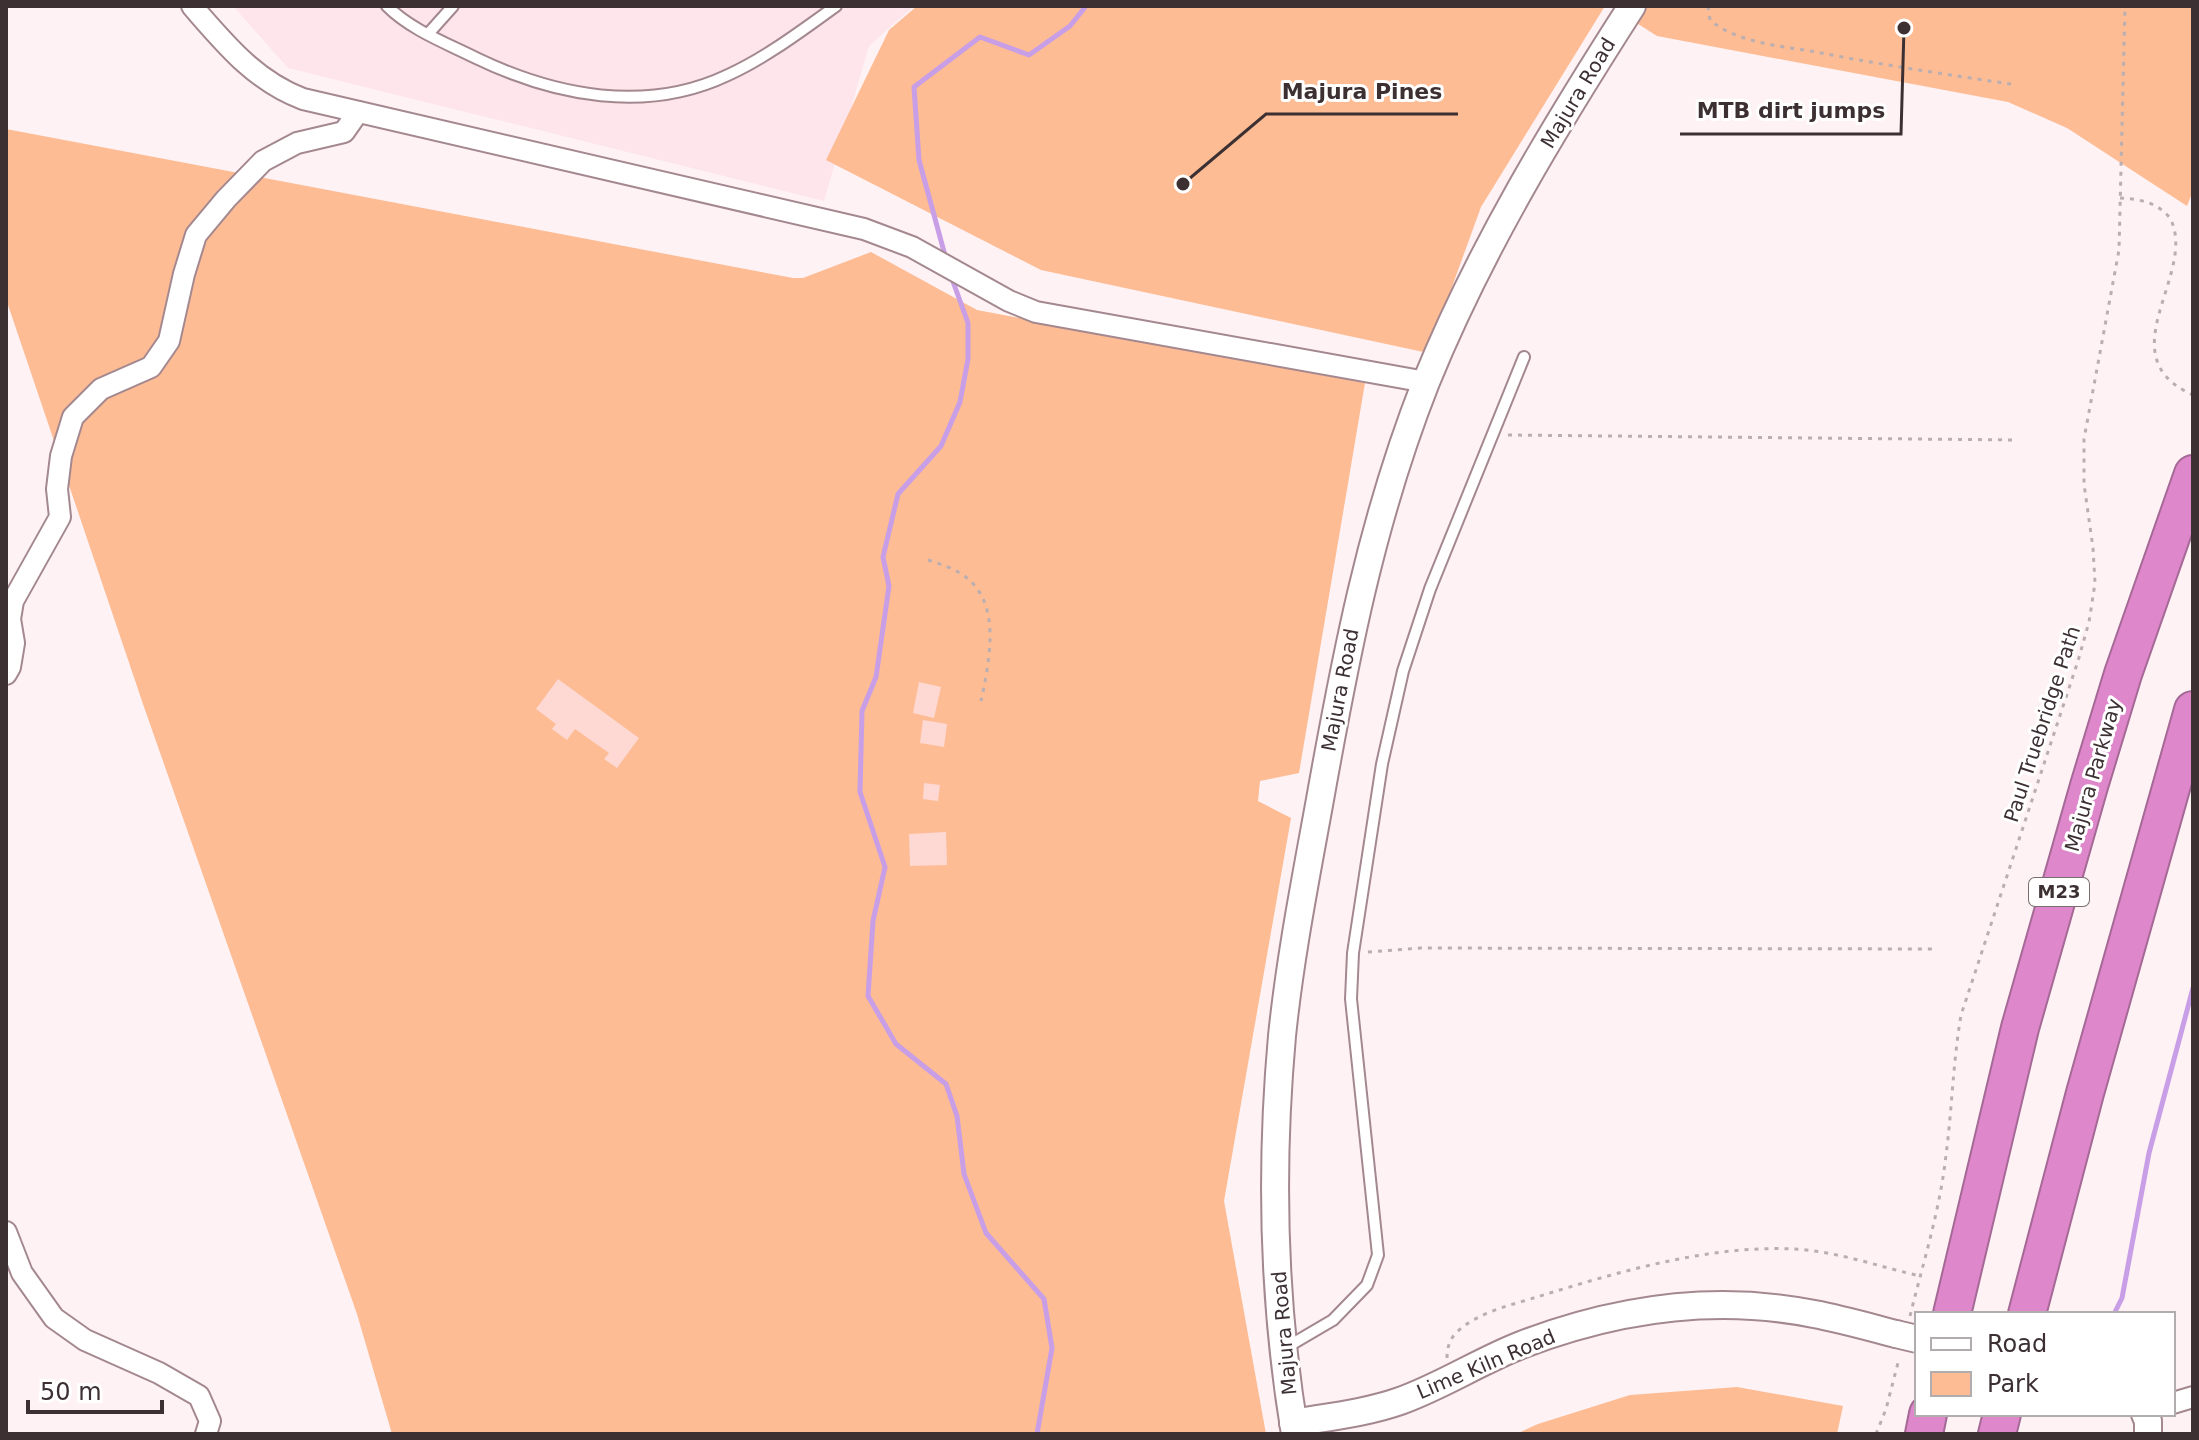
<svg xmlns="http://www.w3.org/2000/svg" width="2199" height="1440" font-family="'DejaVu Sans',sans-serif">
	<style>
		.built { fill: #fde5eb }
		.green { fill: #fdbc94 }
		.lines { fill: none; stroke-linecap: round; stroke-linejoin: round }
		.stream { stroke: #c89fe6; stroke-width: 5 }
		.building { fill: #fed8d3 }
		.service-casing { stroke: #a4888f; stroke-width: 14 }
		.minor-casing { stroke: #a4888f; stroke-width: 24 }
		.tertiary-casing { stroke: #a4888f; stroke-width: 30 }
		.motorway-casing { stroke: #a56996; stroke-width: 40 }
		.path { stroke: #baaeb1; stroke-width: 3; stroke-dasharray: 4 6; stroke-linecap: butt }
		.service { stroke: #fff; stroke-width: 10 }
		.minor { stroke: #fff; stroke-width: 20 }
		.tertiary { stroke: #fff; stroke-width: 26 }
		.motorway { stroke: #de87cb; stroke-width: 36 }
		.tertiary-bridge-casing { stroke: #a4888f; stroke-width: 30; stroke-linecap: butt }
		.tertiary-bridge { stroke: #fff; stroke-width: 26 }
		.labels { text-anchor: middle; stroke-width: 6; stroke-linejoin: round; paint-order: stroke }
		.shield { fill: #fff; stroke: #766e70; stroke-width: 2 }
		.shield-label { font-size: 18px; font-weight: bold; fill: #3c3033 }
		.street-label { font-size: 20px; fill: #3c3033; stroke: #fff }
		.leader { fill: none; stroke: #3c3033; stroke-width: 3 }
		.callout-dot { fill: #3c3033; stroke: #fff; stroke-width: 3 }
		.callout-label { font-size: 22px; text-anchor: middle; font-weight: bold; fill: #3c3033; stroke: #fff; stroke-width: 6; stroke-linejoin: round; paint-order: stroke }
	</style>
	<rect width="100%" height="100%" fill="#fff2f5"/>
	<path class="built" d="M 233,6 L 914,6 L 869,46 L 824,201 L 288,68 Z"/>
	<g class="green">
		<path d="M 917,6 L 1605,6 L 1481,207 L 1428,353 L 1041,270 L 826,160 L 889,30 Z"/>
		<path d="M 1610,6 L 2193,6 L 2193,191 L 2187,206 L 2067,128 L 2008,102 L 1657,36 Z"/>
		<path d="M 6,129 L 793,278 L 803,278 L 871,252 L 977,310 L 1365,383 L 1299,773 L 1260,781 L 1258,801 L 1291,818 L 1224,1201 L 1266,1434 L 392,1434 L 357,1314 L 144,707 L 6,299 Z"/>
		<path d="M 1737,1387 L 1843,1406 L 1837,1434 L 1516,1434 L 1538,1424 L 1630,1395 Z"/>
	</g>
	<g class="lines">
		<g class="stream">
			<path d="M 946,259 L 919,160 L 914,87 L 980,37 L 1029,55 L 1070,26 L 1086,6"/>
			<path d="M 951,276 L 968,323 L 968,359 L 960,402 L 941,446 L 898,494 L 883,557 L 889,586 L 876,677 L 862,711 L 860,792 L 885,867 L 873,921 L 868,996 L 896,1044 L 946,1084 L 957,1116 L 964,1174 L 986,1233 L 1044,1299 L 1052,1348 L 1037,1434"/>
			<path d="M 2114,1314 L 2122,1298 L 2149,1153 L 2193,988"/>
		</g>
	</g>
	<g class="building">
		<path d="M 558,679 L 639,738 L 617,768 L 604,759 L 609,753 L 575,729 L 567,740 L 552,729 L 556,724 L 536,709 Z"/>
		<path d="M 919,682 L 941,687 L 934,718 L 913,713 Z"/>
		<path d="M 923,720 L 947,724 L 944,747 L 920,743 Z"/>
		<path d="M 924,783 L 940,785 L 938,801 L 923,799 Z"/>
		<path d="M 946,832 L 947,865 L 910,866 L 909,834 Z"/>
	</g>
	<g class="lines">
		<g class="service-casing">
			<g id="service">
				<path d="M 387,6 C 411,30 446,43 476,58 C 555,96 646,114 728,75 C 767,57 801,31 836,6"/>
				<path d="M 428,34 L 453,6"/>
				<path d="M 1287,1347 L 1333,1320 L 1367,1285 L 1378,1255 L 1351,999 L 1353,953 L 1382,764 L 1403,671 L 1430,589 L 1524,357"/>
			</g>
		</g>
		<g class="minor-casing">
			<g id="minor">
				<path d="M 192,6 C 225,44 255,81 303,99 L 864,229 L 912,247 L 1009,301 L 1036,312 L 1426,382"/>
				<path d="M 6,674 L 10,667 L 14,643 L 10,619 L 13,601 L 60,517 L 57,489 L 61,456 L 73,417 L 101,389 L 151,367 L 169,341 L 184,274 L 196,235 L 226,199 L 263,161 L 297,143 L 344,132 L 358,112"/>
				<path d="M 6,1232 L 22,1273 L 54,1318 L 85,1340 L 159,1373 L 199,1396 L 210,1421 L 206,1434"/>
				<path d="M 2173,1403 L 2193,1397"/>
			</g>
		</g>
		<g class="tertiary-casing">
			<g id="tertiary">
				<path d="M 2145,1414 L 2148,1421 L 2148,1434"/>
				<path d="M 1293,1423 C 1328,1417 1366,1413 1400,1401 C 1442,1386 1480,1361 1521,1345 C 1615,1309 1714,1294 1814,1314 C 1841,1319 1869,1327 1896,1334"/>
				<path d="M 1295,1434 C 1273,1302 1270,1169 1282,1036 C 1290,958 1305,882 1319,805 C 1345,659 1371,521 1426,382 C 1480,249 1555,126 1632,6"/>
			</g>
		</g>
		<g class="motorway-casing">
			<g id="motorway">
				<path d="M 1952,1314 L 2020,1028 L 2089,786 L 2123,674 L 2193,474"/>
				<path d="M 2027,1314 L 2085,1093 L 2193,710"/>
				<path d="M 1924,1434 L 1928,1414"/>
				<path d="M 1997,1434 L 2002,1414"/>
			</g>
		</g>
		<g class="path">
			<path d="M 1708,6 L 1710,20 C 1737,43 1782,46 1816,52 C 1883,65 1950,75 2017,85"/>
			<path d="M 2120,198 C 2139,199 2157,202 2170,218 C 2199,273 2105,356 2193,395"/>
			<path d="M 1508,435 L 2017,440"/>
			<path d="M 928,560 C 940,564 953,568 963,575 C 1003,602 989,662 981,701"/>
			<path d="M 1368,952 L 1420,948 L 1937,949"/>
			<path d="M 1910,1316 C 1923,1263 1940,1210 1946,1155 C 1952,1109 1953,1062 1961,1015 L 2078,661 L 2089,622 L 2095,583 L 2093,548 L 2084,484 L 2084,439 L 2119,250 L 2125,6"/>
			<path d="M 1447,1358 C 1447,1347 1450,1338 1458,1331 C 1479,1312 1511,1305 1537,1297 C 1618,1272 1708,1245 1794,1249 C 1836,1251 1880,1267 1920,1276"/>
			<path d="M 1876,1434 L 1886,1409 L 1899,1359"/>
		</g>
		<use href="#service" class="service"/>
		<use href="#minor" class="minor"/>
		<use href="#tertiary" class="tertiary"/>
		<use href="#motorway" class="motorway"/>
		<g class="tertiary-bridge-casing">
			<path id="tertiary-bridge" d="M 1896,1334 L 1917,1339"/>
		</g>
		<use href="#tertiary-bridge" class="tertiary-bridge"/>
	</g>
	<g class="labels">
		<rect class="shield" x="2029" y="878" width="60" height="28" rx="6"/>
		<g class="shield-label">
			<text x="2059" y="898">M23</text>
		</g>
		<g class="street-label">
			<text transform="translate(1578 93) rotate(-59)" y="7">Majura Road</text>
			<text transform="translate(1340 690) rotate(-79)" y="7">Majura Road</text>
			<text transform="translate(2042 724) rotate(-72)" y="7">Paul Truebridge Path</text>
			<text transform="translate(2093 775) rotate(-74)" y="7">Majura Parkway</text>
			<text transform="translate(1284 1333) rotate(-95)" y="7">Majura Road</text>
			<text transform="translate(1486 1364) rotate(-23)" y="7">Lime Kiln Road</text>
		</g>
	</g>
	<path class="leader" d="M1183 184L1266 114H1458M1904 28L1901 134H1680"/>
	<g class="callout-dot">
		<circle cx="1183" cy="184" r="8"/>
		<circle cx="1904" cy="28" r="8"/>
	</g>
	<g class="callout-label">
		<text x="1362" y="99">Majura Pines</text>
		<text x="1791" y="118">MTB dirt jumps</text>
	</g>
	<rect width="2199" height="1440" fill="none" stroke="#3c3033" stroke-width="16"/>
	<rect x="1915" y="1312" width="260" height="104" fill="#ffffff" stroke="#b1acad" stroke-width="2"/>
	<rect x="1931" y="1338" width="40" height="12" fill="#ffffff" stroke="#b1acad" stroke-width="2"/>
	<text x="1987" y="1352" font-size="24" fill="#3c3033">Road</text>
	<rect x="1931" y="1372" width="40" height="24" fill="#fdbc94" stroke="#b1acad" stroke-width="2"/>
	<text x="1987" y="1392" font-size="24" fill="#3c3033">Park</text>
	<path d="M28 1400v12h134v-12" fill="none" stroke="#3c3033" stroke-width="4"/>
	<text x="40" y="1400" font-size="24" fill="#3c3033" stroke="#ffffff" stroke-width="6" paint-order="stroke">50 m</text>
</svg>
